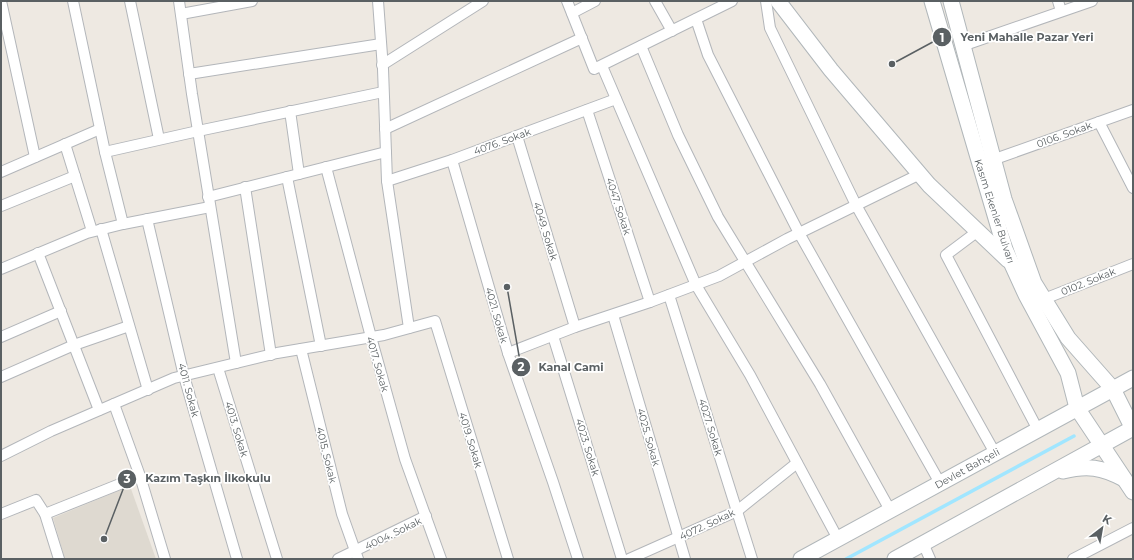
<svg xmlns="http://www.w3.org/2000/svg" width="1134" height="560" font-family="Montserrat,sans-serif">
	<style>
		.education { fill: #ded9d0 }
		.lines { fill: none; stroke-linecap: round; stroke-linejoin: round }
		.stream { stroke: #a1e6ff; stroke-width: 3.5 }
		.street-casing { stroke: #b3b6ba; stroke-width: 12 }
		.secondary-casing { stroke: #b1b7ba; stroke-width: 17 }
		.street { stroke: #fff; stroke-width: 10 }
		.secondary { stroke: #fff; stroke-width: 15 }
		.labels { text-anchor: middle; stroke-width: 3.5; stroke-linejoin: round; paint-order: stroke }
		.street-label { font-size: 10px; fill: #5a6063; stroke: #fff }
		.leader { fill: none; stroke: #5a6063; stroke-width: 1.5 }
		.callout-dot { fill: #5a6063; stroke: #fff; stroke-width: 1.5 }
		.mark-label { font-size: 12px; text-anchor: middle; font-weight: bold; fill: #fff }
		.callout-label { font-size: 11px; text-anchor: middle; font-weight: bold; fill: #5a6063; stroke: #fff; stroke-width: 3.5; stroke-linejoin: round; paint-order: stroke }
	</style>
	<rect width="100%" height="100%" fill="#eee9e2"/>
	<path class="education" d="M 130,486 L 156,559 L 65,559 L 53,518 Z"/>
	<g class="lines">
		<path class="stream" d="M 846,559 L 1074,436"/>
		<g class="street-casing">
			<g id="street">
				<path d="M 1,1 L 35,157"/>
				<path d="M 73,1 L 105,152 L 123,224"/>
				<path d="M 130,1 L 159,139"/>
				<path d="M 179,1 L 192,94 L 236,363"/>
				<path d="M 378,1 L 383,69 L 387,181 L 409,328"/>
				<path d="M 567,1 L 594,69 L 732,1"/>
				<path d="M 655,1 L 672,31"/>
				<path d="M 766,1 L 770,28 L 856,205 L 995,453"/>
				<path d="M 1058,1 L 1061,11"/>
				<path d="M 572,13 L 595,1"/>
				<path d="M 181,14 L 252,1"/>
				<path d="M 696,19 L 708,55 L 799,233 L 940,483"/>
				<path d="M 641,46 L 678,135 L 718,217 L 820,384 L 890,510"/>
				<path d="M 962,46 L 1092,1"/>
				<path d="M 382,65 L 483,1"/>
				<path d="M 602,66 L 696,285 L 750,375 L 838,539"/>
				<path d="M 189,74 L 381,44"/>
				<path d="M 587,110 L 650,302"/>
				<path d="M 290,111 L 299,174"/>
				<path d="M 1099,122 L 1133,188"/>
				<path d="M 385,129 L 582,38"/>
				<path d="M 517,136 L 575,327"/>
				<path d="M 65,144 L 92,231"/>
				<path d="M 105,152 L 198,131 L 383,92"/>
				<path d="M 995,159 L 1133,110"/>
				<path d="M 452,160 L 508,353 L 553,482 L 578,559"/>
				<path d="M 326,167 L 371,337 L 405,459 L 441,559"/>
				<path d="M 1,172 L 100,129"/>
				<path d="M 287,177 L 321,346"/>
				<path d="M 387,181 L 452,160 L 616,99"/>
				<path d="M 245,187 L 271,355"/>
				<path d="M 208,197 L 386,152"/>
				<path d="M 1,206 L 75,176"/>
				<path d="M 147,219 L 184,376 L 237,559"/>
				<path d="M 101,229 L 148,390"/>
				<path d="M 978,231 L 946,255 L 1038,430"/>
				<path d="M 38,253 L 99,410"/>
				<path d="M 1,269 L 87,233 L 123,224 L 210,207"/>
				<path d="M 669,295 L 752,559"/>
				<path d="M 1044,299 L 1133,264"/>
				<path d="M 613,315 L 685,559"/>
				<path d="M 553,336 L 622,559"/>
				<path d="M 1,337 L 61,311"/>
				<path d="M 301,349 L 342,514 L 358,559"/>
				<path d="M 508,353 L 575,327 L 650,302 L 719,276 L 787,239 L 920,174"/>
				<path d="M 218,368 L 277,559"/>
				<path d="M 1,377 L 74,345 L 129,326"/>
				<path d="M 114,404 L 140,476 L 165,559"/>
				<path d="M 1,456 L 51,431 L 174,378 L 277,353 L 384,335 L 435,321 L 508,559"/>
				<path d="M 1,514 L 36,500 L 45,514 L 59,559"/>
				<path d="M 45,514 L 140,476"/>
				<path d="M 923,543 L 930,559"/>
				<path d="M 338,559 L 426,516"/>
				<path d="M 629,559 L 737,511 L 797,463"/>
				<path d="M 1073,559 L 1133,528"/>
			</g>
		</g>
		<g class="secondary-casing">
			<g id="secondary">
				<path d="M 778,1 L 831,70 L 929,185 L 1008,260"/>
				<path d="M 932,1 L 1005,249 L 1026,295 L 1068,373 L 1077,408 L 1133,492"/>
				<path d="M 951,1 L 1004,199 L 1034,283 L 1068,338 L 1113,389 L 1133,429"/>
				<path d="M 1063,471 C 1087,465 1102,467 1124,479"/>
				<path d="M 801,559 L 1133,378"/>
				<path d="M 895,559 L 1133,428"/>
			</g>
		</g>
		<use href="#street" class="street"/>
		<use href="#secondary" class="secondary"/>
	</g>
	<g class="labels">
		<g class="street-label">
			<text transform="translate(1064 134) rotate(-20)" y="4">0106. Sokak</text>
			<text transform="translate(502 141) rotate(-20)" y="4">4076. Sokak</text>
			<text transform="translate(619 206) rotate(72)" y="4">4047. Sokak</text>
			<text transform="translate(995 211) rotate(72)" y="4">Kasım Ekenler Bulvarı</text>
			<text transform="translate(546 231) rotate(73)" y="4">4049. Sokak</text>
			<text transform="translate(1088 281) rotate(-22)" y="4">0102. Sokak</text>
			<text transform="translate(497 315) rotate(74)" y="4">4021. Sokak</text>
			<text transform="translate(378 364) rotate(74)" y="4">4017. Sokak</text>
			<text transform="translate(189 390) rotate(75)" y="4">4011. Sokak</text>
			<text transform="translate(711 427) rotate(73)" y="4">4027. Sokak</text>
			<text transform="translate(237 429) rotate(73)" y="4">4013. Sokak</text>
			<text transform="translate(649 437) rotate(74)" y="4">4025. Sokak</text>
			<text transform="translate(471 440) rotate(73)" y="4">4019. Sokak</text>
			<text transform="translate(588 447) rotate(73)" y="4">4023. Sokak</text>
			<text transform="translate(327 455) rotate(76)" y="4">4015. Sokak</text>
			<text transform="translate(967 468) rotate(-29)" y="4">Devlet Bahçeli</text>
			<text transform="translate(707 524) rotate(-25)" y="4">4072. Sokak</text>
			<text transform="translate(393 533) rotate(-26)" y="4">4004. Sokak</text>
		</g>
	</g>
	<path class="leader" d="M892 64L942 37M507 287L521 367M104 539L127 479"/>
	<g class="callout-dot">
		<circle cx="892" cy="64" r="4"/>
		<circle cx="507" cy="287" r="4"/>
		<circle cx="104" cy="539" r="4"/>
		<circle cx="942" cy="37" r="10"/>
		<circle cx="521" cy="367" r="10"/>
		<circle cx="127" cy="479" r="10"/>
	</g>
	<g class="mark-label">
		<text x="942" y="42">1</text>
		<text x="521" y="371">2</text>
		<text x="127" y="483">3</text>
	</g>
	<g class="callout-label">
		<text x="1027" y="41">Yeni Mahalle Pazar Yeri</text>
		<text x="571" y="371">Kanal Cami</text>
		<text x="208" y="482">Kazım Taşkın İlkokulu</text>
	</g>
	<rect width="1134" height="560" fill="none" stroke="#5a6063" stroke-width="4"/>
	<g transform="translate(1102 528) rotate(31)" stroke="#ffffff" stroke-width="3" paint-order="stroke">
	<path d="M0-3L7 15L0 10L-7 15Z" fill="#5a6063"/>
	<text y="-6" font-size="11" font-weight="bold" text-anchor="middle" fill="#5a6063">K</text>
	</g>
</svg>
